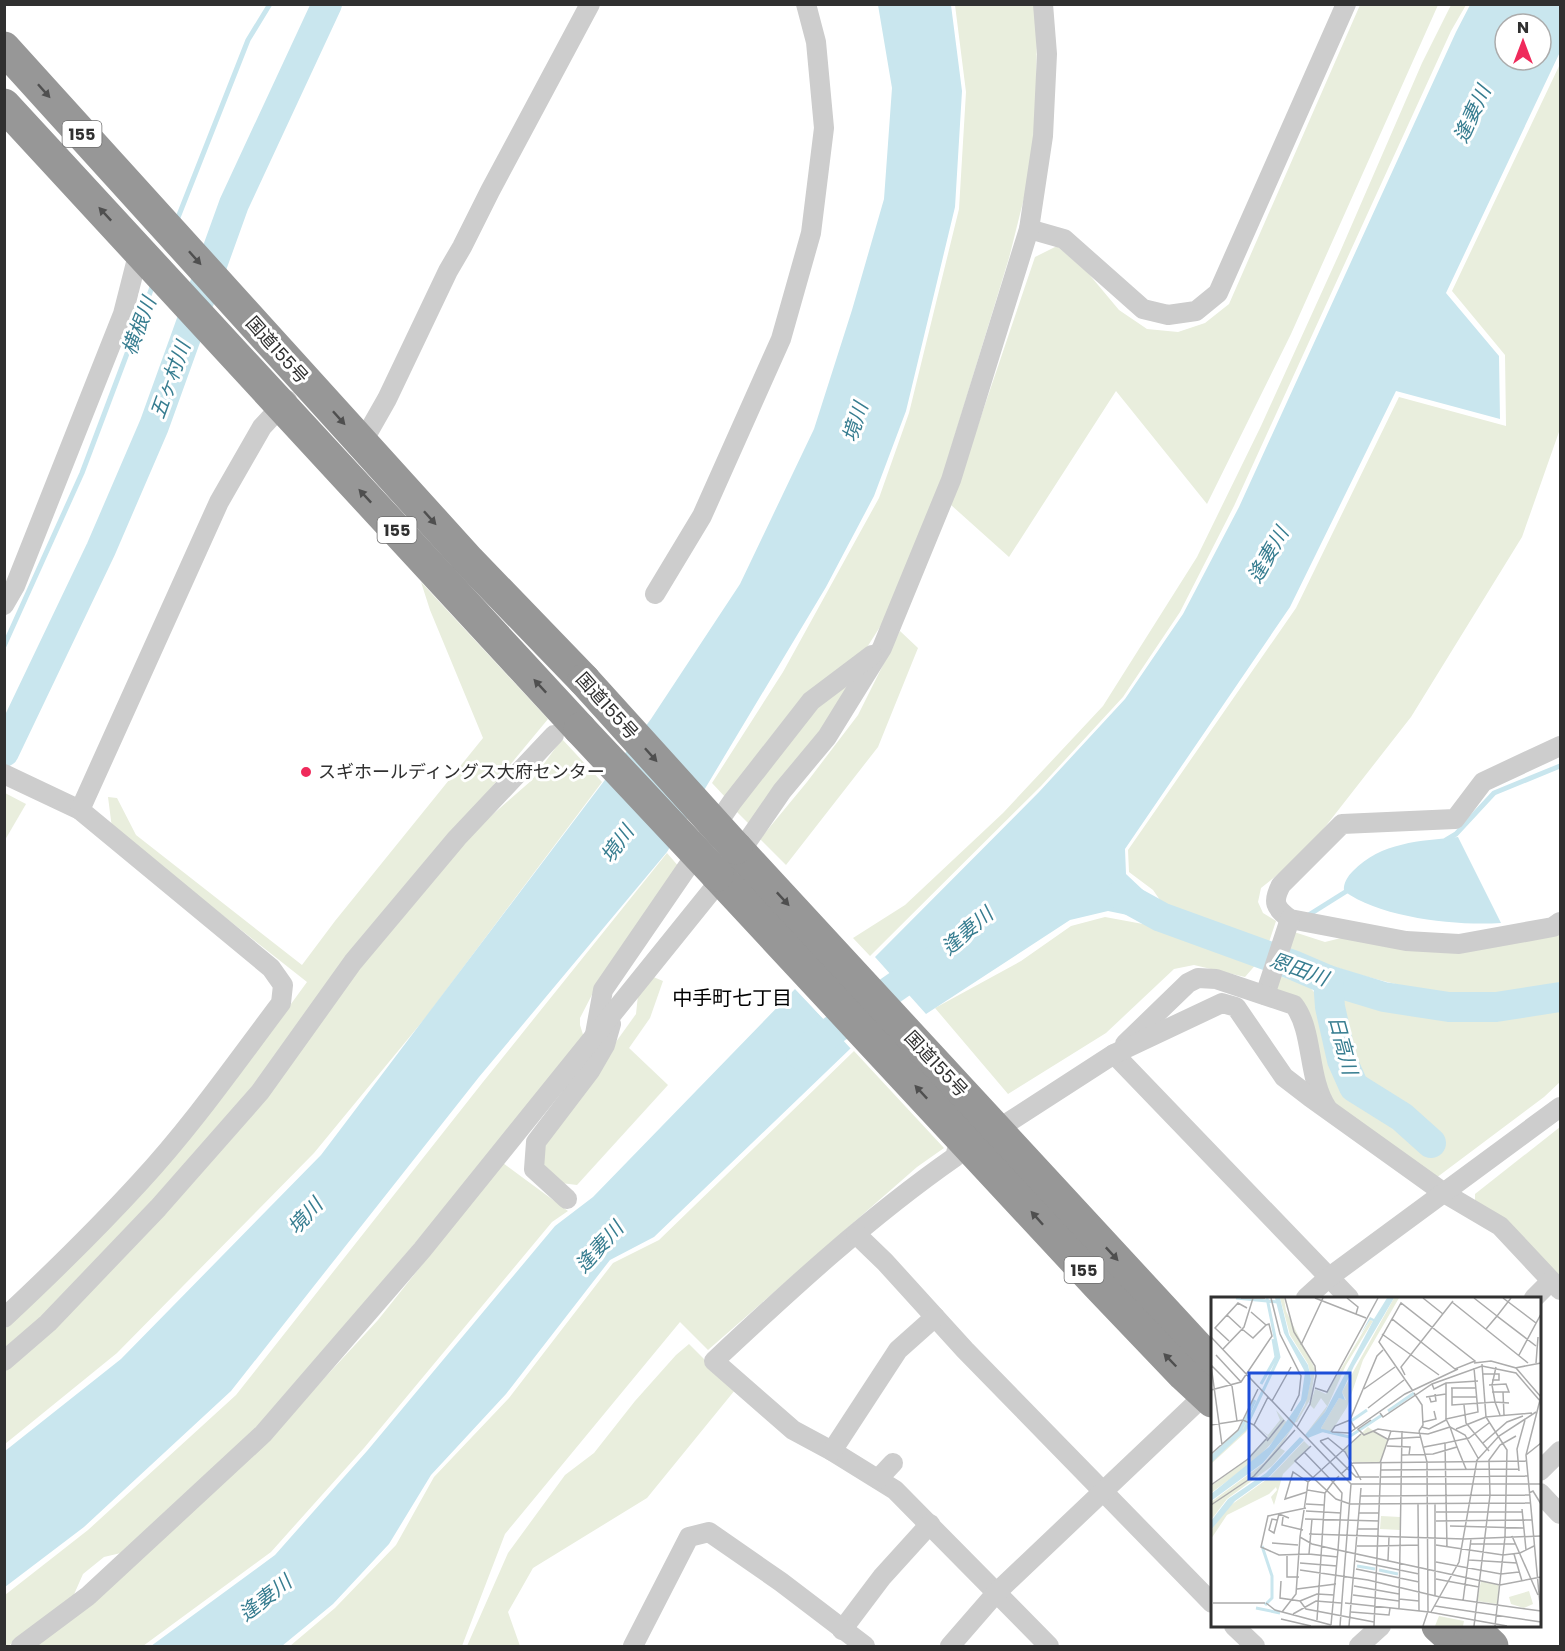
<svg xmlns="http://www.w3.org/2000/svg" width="1565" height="1651" font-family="Poppins,'Noto Sans JP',sans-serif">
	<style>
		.green { fill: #e9eedd }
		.water { fill: #c9e6ee; fill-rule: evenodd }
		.pier { fill: #fff }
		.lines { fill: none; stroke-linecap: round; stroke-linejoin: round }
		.stream { stroke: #c9e6ee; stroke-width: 5 }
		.river { stroke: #c9e6ee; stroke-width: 30 }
		.street { stroke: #cdcdcd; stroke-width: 20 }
		.highway { stroke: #979797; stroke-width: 33 }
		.highway-bridge { stroke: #979797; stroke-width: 33 }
		.oneway { fill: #4f4f4f }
		.poi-dot { fill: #ef2a5b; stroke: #fff; stroke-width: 2 }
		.labels { text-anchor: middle; stroke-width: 6; stroke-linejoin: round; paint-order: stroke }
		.shield { fill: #fff; stroke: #6e6e6e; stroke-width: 1.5 }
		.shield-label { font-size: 16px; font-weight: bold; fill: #303030 }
		.street-label { font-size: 18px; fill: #303030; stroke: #fff }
		.poi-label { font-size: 18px; fill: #303030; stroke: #fff; text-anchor: start }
		.water-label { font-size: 20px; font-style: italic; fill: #377d90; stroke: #fff }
		.neighbourhood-label { font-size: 20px; fill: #000; stroke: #fff }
		.inset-river { fill: none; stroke: #c9e6ee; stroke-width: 3 }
		.inset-road { fill: none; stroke: #acacac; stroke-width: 1.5 }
		.view { fill: #1d4ed8; fill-opacity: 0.15; stroke: #1d4ed8; stroke-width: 3 }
		.inset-edge { fill: none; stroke: #303030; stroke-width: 3 }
	</style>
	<rect width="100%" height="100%" fill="#fff"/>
	<g class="green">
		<path d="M 955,5 L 1035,5 L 1037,27 L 1036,104 L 1031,170 L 1009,258 L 940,484 L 885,619 L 864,652 L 726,798 L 712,783 L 783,672 L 879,498 L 909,413 L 959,209 L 966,92 Z"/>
		<path d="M 1360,5 L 1438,5 L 1291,334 L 1207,504 L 1116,391 L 1009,557 L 951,505 L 1035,257 L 1057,246 L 1088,273 L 1119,310 L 1147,329 L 1178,332 L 1205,323 L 1229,304 Z"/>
		<path d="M 1451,5 L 1466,5 L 1451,31 L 1234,506 L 1180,612 L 1123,697 L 1041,786 L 870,956 L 853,938 L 905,905 L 1003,813 L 1103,706 L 1197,557 L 1261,426 L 1340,252 L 1422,63 Z"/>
		<path d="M 1560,64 L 1560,429 L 1522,537 L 1411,717 L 1318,836 L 1286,868 L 1261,888 L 1258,902 L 1263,913 L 1276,921 L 1267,948 L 1169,913 L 1153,890 L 1129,872 L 1128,850 L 1296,608 L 1399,397 L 1506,426 L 1505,355 L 1452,291 Z"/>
		<path d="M 421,582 L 548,719 L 351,957 L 257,1090 L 154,1205 L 5,1355 L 4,1330 L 141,1193 L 253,1056 L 307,982 L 112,828 L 108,797 L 117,798 L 136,835 L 302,965 L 335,921 L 483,738 L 430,610 Z"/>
		<path d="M 900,631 L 918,648 L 878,747 L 786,865 L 760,839 L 807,782 L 858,715 Z"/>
		<path d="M 855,678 L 859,682 L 751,826 L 734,809 L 816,706 Z"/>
		<path d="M 562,739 L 602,782 L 426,1017 L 314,1153 L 117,1353 L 5,1444 L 4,1368 L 52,1326 L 458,845 L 532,780 Z"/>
		<path d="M 5,793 L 26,804 L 5,840 Z"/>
		<path d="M 667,853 L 680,868 L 597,985 L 580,1018 L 580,1025 L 585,1041 L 257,1431 L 125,1552 L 104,1557 L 83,1574 L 72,1599 L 8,1646 L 5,1646 L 5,1595 L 88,1530 L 236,1395 L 483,1082 Z"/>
		<path d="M 1105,917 L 1170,929 L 1258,962 L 1245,977 L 1194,965 L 1174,969 L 1106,1033 L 1008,1094 L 935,1008 L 1021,961 L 1071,926 Z"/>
		<path d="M 1560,928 L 1560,982 C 1470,1013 1373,981 1288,951 L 1294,932 L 1325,942 L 1349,936 L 1408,946 Z"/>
		<path d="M 651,976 L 663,981 L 650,1018 L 629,1048 L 668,1085 L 577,1185 L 561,1183 L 541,1164 L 544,1142 L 636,1014 L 638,995 Z"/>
		<path d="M 1279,976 L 1308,985 L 1319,998 L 1339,1080 L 1353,1100 L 1433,1156 L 1441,1143 L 1363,1085 L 1347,1058 L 1335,993 C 1355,999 1376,1007 1396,1012 C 1450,1025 1507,1019 1560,1009 L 1560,1082 L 1544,1097 L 1436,1178 L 1338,1111 L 1323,1089 L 1304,1004 L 1273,991 Z"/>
		<path d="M 854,1051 L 944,1148 L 917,1167 L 708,1350 L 680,1322 L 505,1534 L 462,1646 L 290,1646 L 335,1608 L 396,1545 L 434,1477 L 509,1398 L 613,1263 L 659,1240 Z"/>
		<path d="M 1560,1127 L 1560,1277 L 1475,1206 L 1475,1194 Z"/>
		<path d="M 503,1163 L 568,1211 L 552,1222 L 364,1448 L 271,1552 L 143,1646 L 32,1646 L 269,1438 L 378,1320 Z"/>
		<path d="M 689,1344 L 735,1390 L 647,1498 L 533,1568 L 508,1612 L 520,1646 L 467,1646 L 508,1553 L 565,1475 L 594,1453 L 635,1401 L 676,1355 Z"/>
	</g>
	<g class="water">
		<path d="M 878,5 L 951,5 L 962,91 L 955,207 L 906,411 L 874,496 L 826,587 L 667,852 L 479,1077 L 231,1391 L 84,1527 L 5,1587 L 5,1451 L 121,1359 L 321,1155 L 651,719 L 740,584 L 814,429 L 852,310 L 884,199 L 892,88 Z"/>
		<path d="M 1470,5 L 1560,5 L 1560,52 L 1446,293 L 1499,356 L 1500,419 L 1396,391 L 1290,607 L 1125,849 L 1126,874 L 1161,907 L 1152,920 L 1108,911 L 1070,920 L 926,1014 L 875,957 L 1039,792 L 1125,699 L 1183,614 L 1239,507 L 1456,32 ZM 1505,24 L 1541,24 L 1541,60 L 1505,60 Z"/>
		<path d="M 1458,837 L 1501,923 C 1456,926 1381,918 1344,891 C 1343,883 1348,876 1353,871 C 1381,842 1420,841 1458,837 Z"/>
		<path d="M 795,989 L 851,1048 L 654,1237 L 610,1260 L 506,1394 L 431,1475 L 389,1544 L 333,1604 L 282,1646 L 151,1646 L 275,1555 L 367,1451 L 555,1226 L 593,1197 Z"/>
	</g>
	<path class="pier" d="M 793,986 L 797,987 L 854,1046 L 853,1051 Z"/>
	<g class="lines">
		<g class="stream">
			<path d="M 177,220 L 248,40 L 270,4"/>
			<path d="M 4,646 L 82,473 L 154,282"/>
			<path d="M 1446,840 L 1456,834 L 1494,793 L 1560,766"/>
			<path d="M 1307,916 L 1350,889"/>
			<path d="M 1264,956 L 1273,946"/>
		</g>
		<g class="river">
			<path d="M 4,752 L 101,549 L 154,426 L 234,204 L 327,4"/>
			<path d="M 1121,895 L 1161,917 L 1293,965 L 1328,980 L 1384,997 L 1449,1007 L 1496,1007 L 1560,997"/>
			<path d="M 1328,980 L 1330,1007 L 1342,1060 L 1354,1087 L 1402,1117 L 1431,1143"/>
			<path d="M 801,1055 L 809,1047 L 933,961"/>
		</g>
		<g class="street">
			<path d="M 1029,229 L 1064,239 L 1143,309 L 1168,315 L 1196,311 L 1218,293 L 1346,4"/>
			<path d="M 362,443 L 387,399 L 448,271 L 462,247 L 490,191 L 590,4"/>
			<path d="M 655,594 L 702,516 L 781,339 L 811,233 L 824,128 L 816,42 L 806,4"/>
			<path d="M 4,605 L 15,586 L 123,314 L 139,251"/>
			<path d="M 1560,746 L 1483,782 L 1455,819 L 1342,824 L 1281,885 C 1272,902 1275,908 1290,919 L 1406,941 L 1459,944 L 1553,927 L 1560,922"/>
			<path d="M 4,774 L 80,810"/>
			<path d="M 740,852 L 782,791 L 827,737 L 882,648 L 951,480 L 1029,229 L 1043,136 L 1047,54 L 1043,4"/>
			<path d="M 1265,995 L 1290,919"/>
			<path d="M 595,1034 L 603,990 L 732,802 L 811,701 L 872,655"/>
			<path d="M 1125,1044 L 1188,983 L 1198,978 L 1216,979 L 1294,1005 C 1314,1031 1307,1078 1327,1108"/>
			<path d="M 1114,1054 L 1349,1298"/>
			<path d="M 998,1129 L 1114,1054 L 1222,1003 L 1236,1007 L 1284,1077 L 1310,1097 L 1444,1193 L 1500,1226 L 1560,1290"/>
			<path d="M 961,1135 L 955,1157 C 869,1217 791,1289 714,1361 L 793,1430 L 832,1451 L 895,1490 L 1049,1646"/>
			<path d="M 567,1199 L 534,1169 L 536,1142 L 590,1071 L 605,1045 L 611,1024"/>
			<path d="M 856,1234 L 885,1262 L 965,1350 L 1212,1603"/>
			<path d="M 1306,1298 L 1328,1278 L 1560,1107"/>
			<path d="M 1534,1298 L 1551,1281"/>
			<path d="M 4,1318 C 51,1274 97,1229 140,1182 C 191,1127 235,1064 281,1003 L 283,985 L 271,968 L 80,810 L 219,502 L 262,427 L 287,400"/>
			<path d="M 4,1361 L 48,1323 L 158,1208 L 260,1092 L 353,962 L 457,838 L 554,735"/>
			<path d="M 832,1451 L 898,1350 L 935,1317"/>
			<path d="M 1540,1471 L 1560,1451"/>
			<path d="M 878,1479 L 893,1463"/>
			<path d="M 1540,1493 L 1560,1514"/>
			<path d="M 1234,1626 L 1255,1646"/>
			<path d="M 842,1630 L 882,1577 L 930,1524"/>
			<path d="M 21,1646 L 88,1596 L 263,1434 L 422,1250 L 721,879"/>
			<path d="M 633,1646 L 689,1537 L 709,1532 L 781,1582 L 865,1646"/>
			<path d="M 950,1646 L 997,1592 L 1212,1388"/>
			<path d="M 1359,1646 L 1381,1626"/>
		</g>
		<g class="highway">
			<path d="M 4,48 L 469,561 L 584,680"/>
			<path d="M 4,105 L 580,729"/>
			<path d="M 736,848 L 1212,1363"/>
			<path d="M 717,875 L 1098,1285 L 1184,1375 L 1212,1401"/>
			<path d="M 1438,1626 L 1460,1646"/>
			<path d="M 1471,1626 L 1492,1646"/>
		</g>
		<g class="highway-bridge">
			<path d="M 584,680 L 736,848"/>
			<path d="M 580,729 L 717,875"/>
		</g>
	</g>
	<defs><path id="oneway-solid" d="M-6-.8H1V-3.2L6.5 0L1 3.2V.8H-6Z" transform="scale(1.5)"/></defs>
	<g class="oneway">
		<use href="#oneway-solid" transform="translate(44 91) rotate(48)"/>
		<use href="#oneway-solid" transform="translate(105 214) rotate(-133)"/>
		<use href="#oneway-solid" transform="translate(195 258) rotate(48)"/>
		<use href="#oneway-solid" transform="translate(339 418) rotate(48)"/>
		<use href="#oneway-solid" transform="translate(365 496) rotate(-133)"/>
		<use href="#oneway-solid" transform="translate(430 518) rotate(48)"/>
		<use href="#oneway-solid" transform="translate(540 686) rotate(-133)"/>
		<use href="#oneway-solid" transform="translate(651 755) rotate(48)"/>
		<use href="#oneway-solid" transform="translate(783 899) rotate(47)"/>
		<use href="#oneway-solid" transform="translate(921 1092) rotate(-133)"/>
		<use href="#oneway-solid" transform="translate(1037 1218) rotate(-132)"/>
		<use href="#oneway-solid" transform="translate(1112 1254) rotate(47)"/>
		<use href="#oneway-solid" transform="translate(1170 1360) rotate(-134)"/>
	</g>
	<circle class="poi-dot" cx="306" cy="772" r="6"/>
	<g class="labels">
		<g class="shield">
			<rect x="62.5" y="121" width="39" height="26" rx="4.5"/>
			<rect x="377.5" y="517" width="39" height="26" rx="4.5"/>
			<rect x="1064.5" y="1257" width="39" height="26" rx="4.5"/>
		</g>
		<g class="shield-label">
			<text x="82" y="140">155</text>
			<text x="397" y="536">155</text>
			<text x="1084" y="1276">155</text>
		</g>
		<g class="street-label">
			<text transform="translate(277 350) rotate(48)" y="6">国道155号</text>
			<text transform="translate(607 706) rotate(48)" y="6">国道155号</text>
			<text transform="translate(936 1064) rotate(47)" y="6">国道155号</text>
		</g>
		<g class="poi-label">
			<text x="318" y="778">スギホールディングス大府センター</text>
		</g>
		<g class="water-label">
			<text transform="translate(1472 114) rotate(-65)" y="7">逢妻川</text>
			<text transform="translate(139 326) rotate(-69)" y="7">横根川</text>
			<text transform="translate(170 380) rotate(-70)" y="7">五ヶ村川</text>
			<text transform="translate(855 422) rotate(-72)" y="7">境川</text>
			<text transform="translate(1268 555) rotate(-60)" y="7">逢妻川</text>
			<text transform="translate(617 844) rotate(-54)" y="7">境川</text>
			<text transform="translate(967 931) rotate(-41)" y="7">逢妻川</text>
			<text transform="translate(1299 969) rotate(20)" y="7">恩田川</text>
			<text transform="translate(1343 1045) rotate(75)" y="7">日高川</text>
			<text transform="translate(305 1216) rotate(-47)" y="7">境川</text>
			<text transform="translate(599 1247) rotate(-48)" y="7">逢妻川</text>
			<text transform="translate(265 1598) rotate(-38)" y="7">逢妻川</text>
		</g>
		<g class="neighbourhood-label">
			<text x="732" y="1005">中手町七丁目</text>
		</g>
	</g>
	<g transform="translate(1211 1297)">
		<rect width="330" height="330" fill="#fff"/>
		<path d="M 69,1 L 73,1 L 75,14 L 104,72 L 100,101 L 86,125 L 91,123 L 83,126 L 94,108 L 100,82 L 97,67 L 79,38 ZM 183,1 L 188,1 L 152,63 L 136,110 L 119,137 L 113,135 L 110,131 L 128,101 L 135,103 L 131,95 ZM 159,23 L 162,24 L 135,68 L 114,115 L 110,121 L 94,138 L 116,109 L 110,101 L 103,112 L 99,108 L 104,92 L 115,97 ZM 65,113 L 76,126 L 65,141 L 45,163 L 0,196 L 0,189 L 32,166 L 57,139 L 46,130 L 57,138 L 69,123 ZM 34,125 L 39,128 L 35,135 L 0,167 L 0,160 ZM 157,130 L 177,144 L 169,165 L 142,165 L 133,153 ZM 81,131 L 69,151 L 74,154 L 61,169 L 16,202 L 0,223 L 0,205 L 53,166 ZM 93,144 L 99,150 L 72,177 L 63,208 L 60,200 L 66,193 L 65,190 L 58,197 L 16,218 L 0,242 L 1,232 L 17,210 L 59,180 ZM 170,219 L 189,220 L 189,233 L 169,232 ZM 270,284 L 288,288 L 286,307 L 266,304 ZM 318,294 L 322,307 L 313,311 L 300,307 L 298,300 ZM 228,319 L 253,324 L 252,329 L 224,329 Z" fill="#e9eedd"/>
		<path d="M 64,1 L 69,1 L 78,38 L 97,68 L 100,82 L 96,102 L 81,131 L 52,166 L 0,204 L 0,197 L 58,150 L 90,103 L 94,75 L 73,36 ZM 176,1 L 183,1 L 143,69 L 131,95 L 134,103 L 128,101 L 110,131 L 112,135 L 97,141 L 94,138 L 114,115 L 162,24 L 159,23 L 149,38 L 159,20 L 163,22 ZM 89,140 L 93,143 L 59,179 L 24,204 L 0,233 L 0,224 L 17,202 L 55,176 Z" fill="#c9e6ee"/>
		<path class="inset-river" d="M 25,1 L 67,5M 50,87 L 65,60 L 62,42M 177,114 L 203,96M 140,124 L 156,113M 109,133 L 138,140 L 171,118M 0,160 L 29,134 L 44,103M 0,164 L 34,132 L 68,60 L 56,1M 51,249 L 61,279 L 61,301 L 54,308M 146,269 L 164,272M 168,273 L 187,277M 45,311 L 69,316"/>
		<path class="inset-road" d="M 30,1 L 54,1M 60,1 L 69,37 L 90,79 L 88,98 L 80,114M 74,1 L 83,35 L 104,69 L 105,79 L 99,107 L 86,130M 104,1 L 155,21M 136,1 L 147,10 L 145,17M 212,1 L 232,17M 263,1 L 286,19 L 275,32M 292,1 L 325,26M 300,1 L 286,19 L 325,49M 241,5 L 317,66M 16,18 L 30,31M 181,22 L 190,6 L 264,64 L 244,72 L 181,22 L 168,45 L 202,94M 31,32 L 42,41 L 55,28 L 40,15M 171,37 L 228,78M 0,40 L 140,187 L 330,187M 18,44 L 4,31 L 27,6 L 36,11M 90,48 L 112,1M 12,52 L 33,30 L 42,1M 5,58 L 30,85M 308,58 L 330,17M 263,66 L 280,64 L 305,71 L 330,100M 325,66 L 327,40M 271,67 L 275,120 L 321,116M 0,68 L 11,148M 0,68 L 21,89M 285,70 L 281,88 L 284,105 L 298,106M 263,71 L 267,115 L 235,122 L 239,130 L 254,138 L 267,161M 304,71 L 330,66M 272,77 L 288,77 L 288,83 L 281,83M 194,78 L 190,70 L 242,4M 235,86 L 235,122M 221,87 L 223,92 L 235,86 L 267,84M 278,88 L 295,87 L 298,95 L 281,95M 21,89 L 26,124M 104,91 L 116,95 L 167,1M 240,91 L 265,91M 241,91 L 241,108 L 284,105 L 289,118M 153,92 L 184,70M 0,93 L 30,85 L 61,39 L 58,27 L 55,28M 292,95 L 293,118M 203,96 L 211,108 L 212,128 L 208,134M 218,99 L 220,105 L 225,104 L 224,97M 330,99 L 315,158 L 330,318M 215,100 L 235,97M 241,100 L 266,100M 61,104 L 80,70M 253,108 L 255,126 L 278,154M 157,111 L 193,83M 169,116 L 172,120 L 221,87 L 271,69 L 305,76 L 330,105M 139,123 L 166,59 L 172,53M 160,123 L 147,132 L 153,138 L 167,132 L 180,134M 212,125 L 225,122 L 223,114M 0,128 L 32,123 L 43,128M 211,130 L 218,132 L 235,123M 245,132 L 275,120 L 296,153 L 294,240 L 284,329M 162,134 L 178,143M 208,134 L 216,165 L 217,314 L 212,329M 120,135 L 124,129 L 139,123 L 144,131M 121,135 L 138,136 L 194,97 L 247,72M 178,142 L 210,140M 56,144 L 73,123M 109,144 L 145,180 L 168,180M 109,144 L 117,141 L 134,155 L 150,183M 272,146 L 296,125 L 312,119M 100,149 L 84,164 L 125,202 L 139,207 L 319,206M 176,149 L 199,150 L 198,158M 213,150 L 234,146M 93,155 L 122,185 L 114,196 L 106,323M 0,157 L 27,133 L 47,92M 191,158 L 222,157 L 246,150 L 255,172M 315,158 L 330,146M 169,166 L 180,134 L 217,137 L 239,130 L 246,150M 170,173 L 308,172M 308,174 L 306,152 L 314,123M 130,177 L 142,166 L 315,164M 170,180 L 317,179M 0,188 L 37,162 L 56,141 L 43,128 L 57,100M 96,195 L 74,202 L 82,175 L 97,185M 114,196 L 96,193 L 97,185 L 150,137M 318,196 L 322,194 L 330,207M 149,199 L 319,198M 95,207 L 113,208M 207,207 L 208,314M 0,208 L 43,179 L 84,133M 95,211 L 57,219 L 50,250 L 68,258 L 98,257M 311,212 L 315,253M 95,214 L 130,216M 225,215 L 312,215M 148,216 L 168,216M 72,220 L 71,228 L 92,233M 94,222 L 168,224M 101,222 L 98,257 L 127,260M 66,223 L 61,222 L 58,233 L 63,236 L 68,217 L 78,221M 225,224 L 321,223M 239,229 L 313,231M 147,232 L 167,232M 98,237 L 253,242 L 330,239M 301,239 L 327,298M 89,240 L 96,193M 61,246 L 87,248M 260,247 L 305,247M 225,248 L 292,258 L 309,256 L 323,249M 146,249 L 166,249M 166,249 L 207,248M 236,251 L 234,146 L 258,141 L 278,126M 303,257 L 311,284M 76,259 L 76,280 L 88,280M 177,263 L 178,240M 258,263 L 306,266M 145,264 L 208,277M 225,265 L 290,277 L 308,275M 89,266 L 126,269M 145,272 L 208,285M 89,273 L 157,283 L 229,300 L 330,314M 225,282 L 268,290M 70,284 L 69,301 L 89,304 L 95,312 L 163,325M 143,289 L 188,297M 86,292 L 125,287M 142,298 L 188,304M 224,299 L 224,207M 188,302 L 208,304M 89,304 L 106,297 L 123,298M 252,304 L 260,242M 2,306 L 54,306M 55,306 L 64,313 L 120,328M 134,306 L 218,315 L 296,329M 224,309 L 330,325M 188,311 L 191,134M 71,315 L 85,297 L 89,240 L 101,247 L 127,253 L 131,196 L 122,185 L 128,179M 140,315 L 178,318 L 179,311M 220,315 L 248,265 L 266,163 L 288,139 L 325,115M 82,317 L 105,304 L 130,306M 70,322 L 100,329M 120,328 L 127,253 L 289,288 L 330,280M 129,329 L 140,187M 138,329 L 150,191M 163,329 L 170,166M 263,329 L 279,198 L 278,163 L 289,148 L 305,139"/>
		<path class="view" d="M 38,76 L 139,76 L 139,182 L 38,182 Z"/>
		<rect width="330" height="330" class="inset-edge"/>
	</g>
	<rect width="1565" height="1651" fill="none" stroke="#303030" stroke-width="12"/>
	<g transform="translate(1523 42)"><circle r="28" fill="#ffffff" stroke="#acacac" stroke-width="1.5"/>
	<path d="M0-4.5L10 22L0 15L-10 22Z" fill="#ef2a5b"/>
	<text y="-9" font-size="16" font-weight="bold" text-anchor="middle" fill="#303030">N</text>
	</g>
</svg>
